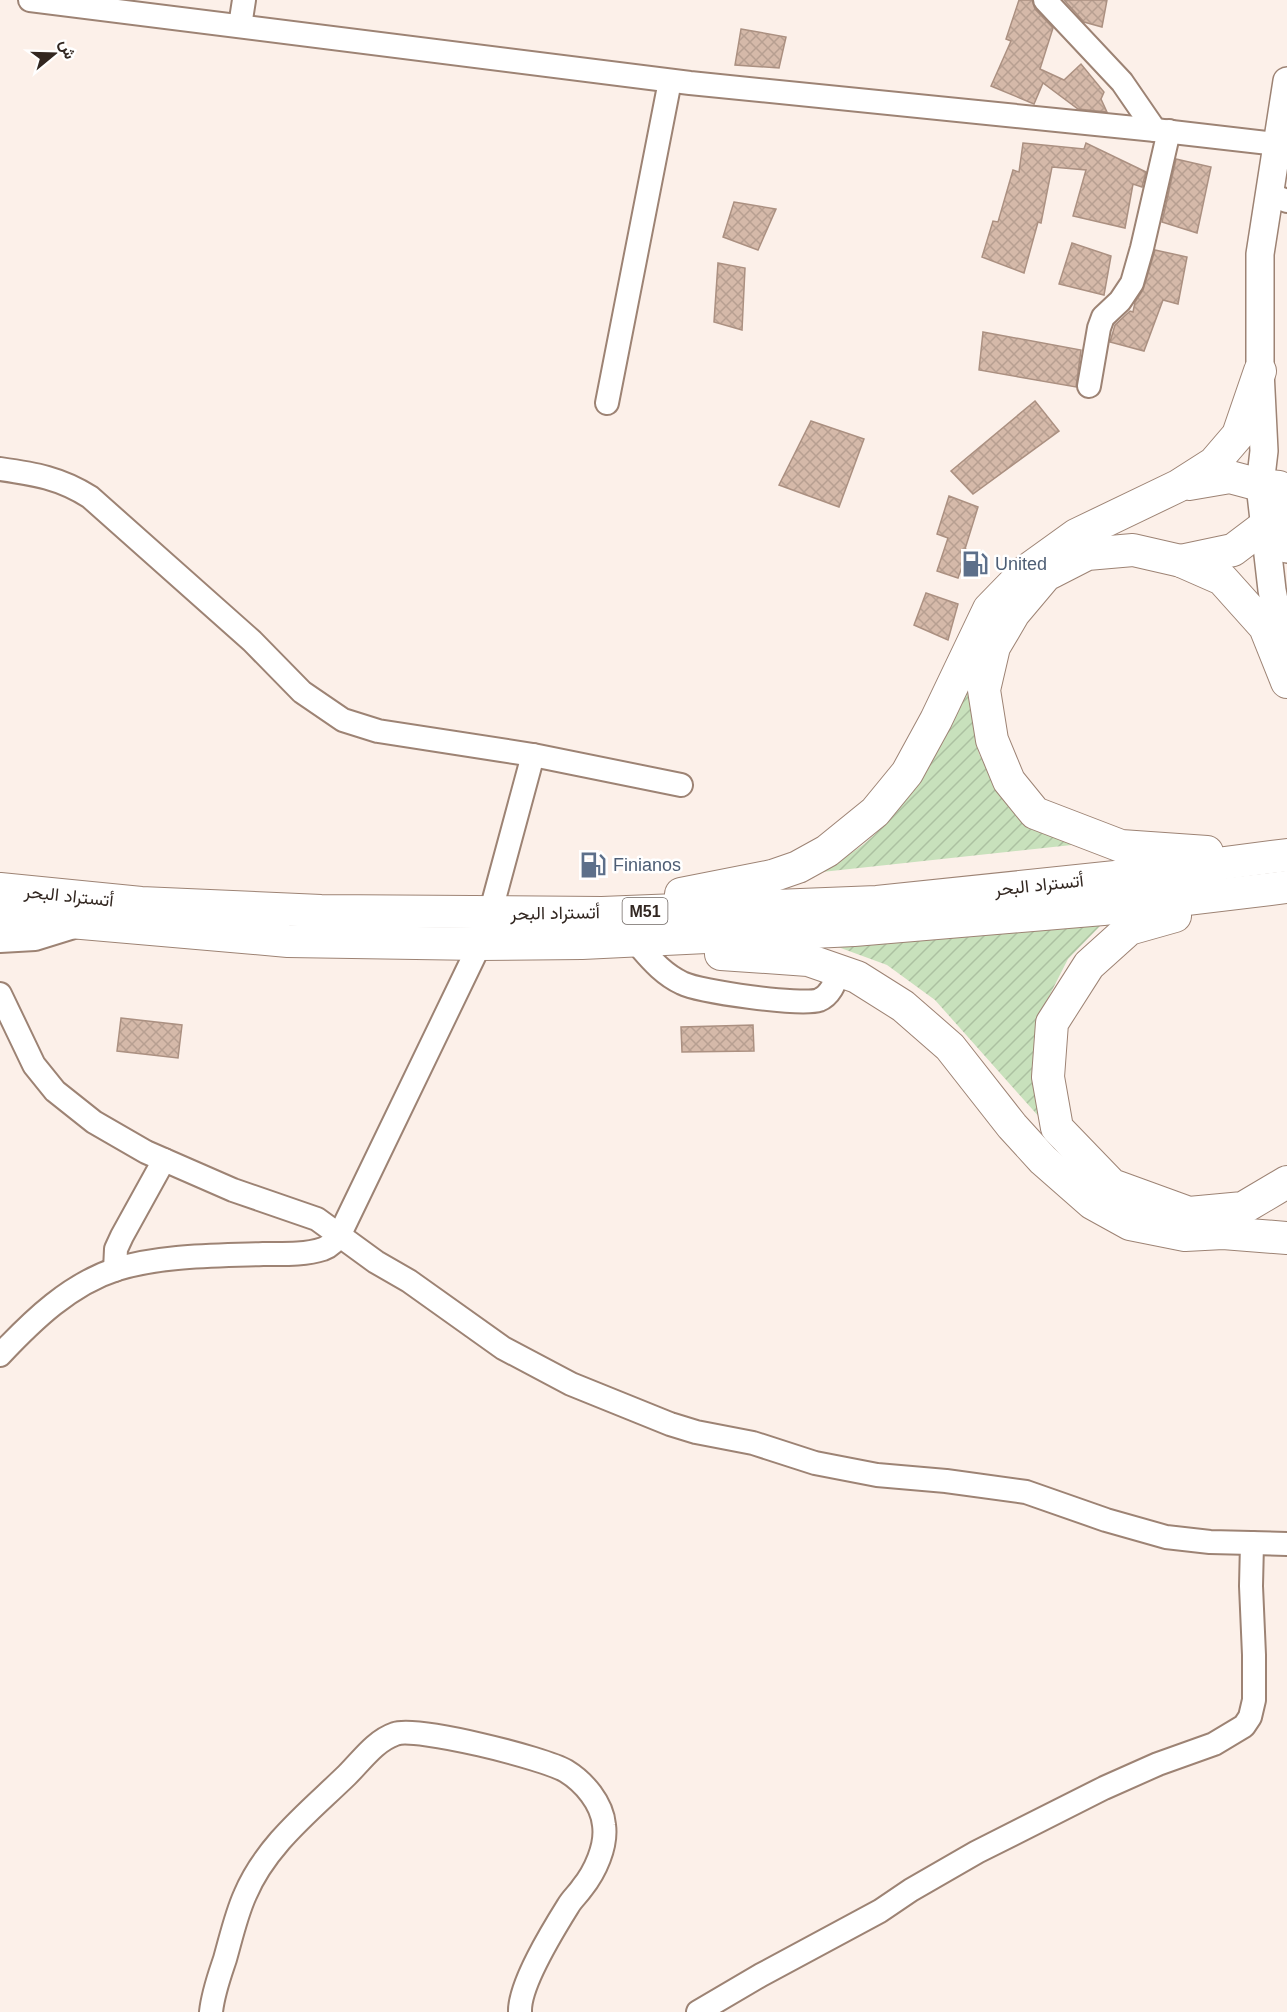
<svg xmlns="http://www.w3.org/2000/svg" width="1287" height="2012" font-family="Helvetica,Vazirmatn,sans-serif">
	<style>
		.garden { fill: url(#garden-furrows) }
		.building { fill: url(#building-cross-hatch); stroke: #ab9081; stroke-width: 1.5 }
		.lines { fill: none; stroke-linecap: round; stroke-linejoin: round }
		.minor-casing { stroke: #9d8374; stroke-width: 26 }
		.major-casing { stroke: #9d8374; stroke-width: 30 }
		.highway-casing { stroke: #9d8374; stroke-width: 34 }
		.minor { stroke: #fff; stroke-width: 22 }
		.major { stroke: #fff; stroke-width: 27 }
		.highway { stroke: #fff; stroke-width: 32 }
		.labels { text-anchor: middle; stroke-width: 5; stroke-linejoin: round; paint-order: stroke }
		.shield { fill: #fff; stroke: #706864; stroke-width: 1.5 }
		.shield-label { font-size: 16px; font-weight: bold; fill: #322721 }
		.service-label { font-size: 18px; fill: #4e5e75; stroke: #fff; text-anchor: start }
		.street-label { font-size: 18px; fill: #322721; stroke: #fff }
	</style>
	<defs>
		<pattern id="garden-furrows" width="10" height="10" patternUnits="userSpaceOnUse" patternTransform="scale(1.5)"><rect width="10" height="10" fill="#c8e1bc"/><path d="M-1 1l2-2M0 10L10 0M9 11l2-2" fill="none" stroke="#acc1a1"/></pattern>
		<pattern id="building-cross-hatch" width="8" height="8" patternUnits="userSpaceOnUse" patternTransform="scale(1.5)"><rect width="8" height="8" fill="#d5b9a9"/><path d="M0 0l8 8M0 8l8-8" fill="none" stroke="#b79f91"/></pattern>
	</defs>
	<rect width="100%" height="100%" fill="#fcf0e9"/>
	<g class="garden">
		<path d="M 973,674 L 972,716 L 979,754 L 1007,798 L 1081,844 L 822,872 C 836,863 851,854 864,844 C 918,798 944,736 973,674 Z"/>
		<path d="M 1104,922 L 1068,959 L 1042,1010 L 1033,1065 L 1041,1119 L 935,1000 L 887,965 L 819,940 Z"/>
	</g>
	<g class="building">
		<path d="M 1019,0 L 1032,0 L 1035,9 L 1053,28 L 1040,69 L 1064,80 L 1081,64 L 1104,92 L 1101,99 L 1107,112 L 1078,109 L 1043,83 L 1034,104 L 991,86 L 1011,41 L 1006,39 Z"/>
		<path d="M 1064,0 L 1107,0 L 1102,27 L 1084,22 Z"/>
		<path d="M 741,29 L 786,37 L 779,68 L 735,65 Z"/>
		<path d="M 1023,143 L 1084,149 L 1086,143 L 1146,172 L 1142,187 L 1133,184 L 1125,228 L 1073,216 L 1086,170 L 1052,167 L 1041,223 L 1038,222 L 1024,273 L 982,257 L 993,221 L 998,222 L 1013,170 L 1019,172 Z"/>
		<path d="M 1176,159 L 1211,167 L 1197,233 L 1162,222 Z"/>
		<path d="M 734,202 L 776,209 L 758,250 L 723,237 Z"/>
		<path d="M 1072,243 L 1111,256 L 1104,295 L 1059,284 Z"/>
		<path d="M 1155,250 L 1187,257 L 1178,304 L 1163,300 L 1144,351 L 1110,342 L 1115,325 L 1130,311 L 1133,312 L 1135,302 L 1143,290 Z"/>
		<path d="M 718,263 L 745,268 L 742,330 L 714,322 Z"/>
		<path d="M 983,332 L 1081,350 L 1076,387 L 979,370 Z"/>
		<path d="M 1035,401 L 1059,431 L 973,494 L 951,471 Z"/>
		<path d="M 811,421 L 864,439 L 839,507 L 779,485 Z"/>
		<path d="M 949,496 L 978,507 L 965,549 L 968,550 L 958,578 L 937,571 L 948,538 L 937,534 Z"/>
		<path d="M 926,593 L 958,604 L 948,640 L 914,625 Z"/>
		<path d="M 121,1018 L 182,1025 L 178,1058 L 117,1051 Z"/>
		<path d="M 753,1025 L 754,1051 L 682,1052 L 681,1027 Z"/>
	</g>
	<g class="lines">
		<g class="minor-casing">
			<g id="minor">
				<path d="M 30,0 L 690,83 L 1155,130 L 1276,144"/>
				<path d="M 1045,0 L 1122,82 L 1155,130"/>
				<path d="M 240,26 L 244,0"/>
				<path d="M 1269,194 L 1287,201"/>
				<path d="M 1089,386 L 1099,328 L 1103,317 L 1120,301 L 1132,283 L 1142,248 L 1169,131"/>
				<path d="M 607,403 L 670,81"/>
				<path d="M 0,469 C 35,474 60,478 90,497 L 252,641 L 302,692 L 343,720 L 378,731 L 533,755 L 681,785"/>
				<path d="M 490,914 L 533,755"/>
				<path d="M 0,941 L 35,939 L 77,926"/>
				<path d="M 641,948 C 653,962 665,975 682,983 C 700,992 802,1006 819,1000 C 831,995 835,982 839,971"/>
				<path d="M 0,994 L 34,1065 L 55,1091 L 94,1122 L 146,1152 L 233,1190 L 317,1219 L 376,1262 L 409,1281 L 503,1348 L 571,1384 L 670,1424 L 696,1432 L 753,1443 L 815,1463 L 877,1475 L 946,1481 L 1026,1492 L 1106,1520 L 1166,1537 L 1210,1542 L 1287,1544"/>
				<path d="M 115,1270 L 116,1249 L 122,1236 L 164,1160"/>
				<path d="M 0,1355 C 33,1320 70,1284 117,1269 C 164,1255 215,1256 263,1254 C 283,1254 305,1255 323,1249 C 331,1246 335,1241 340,1234 L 480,944"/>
				<path d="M 211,2012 C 213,1993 219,1977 225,1959 C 231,1938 236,1915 245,1895 C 266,1845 310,1811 347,1775 C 362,1760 375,1741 395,1734 C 416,1726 544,1758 566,1771 C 584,1782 602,1803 604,1825 C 607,1846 595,1872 582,1888 C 578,1894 572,1899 568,1906 C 553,1930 519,1985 520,2012"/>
				<path d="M 698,2012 L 761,1975 L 880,1911 L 911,1890 L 977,1852 L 1104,1788 L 1158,1764 L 1214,1744 L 1244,1726 L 1250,1717 L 1254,1700 L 1254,1655 L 1251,1586 L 1252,1543"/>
			</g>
		</g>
		<g class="major-casing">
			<g id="major">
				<path d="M 1280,494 L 1287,549"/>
				<path d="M 1284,652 L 1272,590 L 1260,485 L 1264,451 L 1260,371 L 1260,254 L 1287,81"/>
			</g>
		</g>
		<g class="highway-casing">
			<g id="highway">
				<path d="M 1189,484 L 1230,477 L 1260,485 L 1279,487"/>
				<path d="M 1181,561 L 1233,550 L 1282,513"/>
				<path d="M 1207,852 L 1121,846 L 1035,813 L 1009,781 L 992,740 L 984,690 L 994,647 L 1014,613 L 1046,575 L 1087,554 L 1133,550 L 1181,561 L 1222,579 L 1265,627 L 1287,682"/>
				<path d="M 0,889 L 141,903 L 321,911 L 602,913 L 877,902 L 1125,876 L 1287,855"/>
				<path d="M 681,894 L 772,876 L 798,867 L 827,851 L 875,812 L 907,773 L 936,720 L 989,609 L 1026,571 L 1076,535 L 1178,486 L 1214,463 L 1238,435 L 1260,371"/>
				<path d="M 0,916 L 288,941 L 480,944 L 582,943 L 854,930 L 1103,909 L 1287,887"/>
				<path d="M 1175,916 L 1129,929 L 1089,965 L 1052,1023 L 1048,1077 L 1057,1128 L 1112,1185 L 1189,1213 L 1243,1208 L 1287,1182"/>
				<path d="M 721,954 L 808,960 L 857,977 L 903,1006 L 950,1047 L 1012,1126 L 1043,1160 L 1092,1203 L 1130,1224 L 1185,1235 L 1223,1233 L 1287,1238"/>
			</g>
		</g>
		<use href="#minor" class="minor"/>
		<use href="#major" class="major"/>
		<use href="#highway" class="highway"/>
	</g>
	<defs>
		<g id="fuel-bare" transform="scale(2.07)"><path d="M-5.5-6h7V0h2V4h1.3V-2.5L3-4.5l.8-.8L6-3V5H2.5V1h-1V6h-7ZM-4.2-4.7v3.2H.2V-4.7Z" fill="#5c6f8a" stroke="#fff" stroke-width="2.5" paint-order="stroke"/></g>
	</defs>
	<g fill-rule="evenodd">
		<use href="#fuel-bare" x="975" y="564"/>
		<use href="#fuel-bare" x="593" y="865"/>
	</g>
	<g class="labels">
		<rect class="shield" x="622.5" y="898" width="45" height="26" rx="4.5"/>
		<g class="shield-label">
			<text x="645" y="917">M51</text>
		</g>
		<g class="service-label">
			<text x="995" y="570">United</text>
			<text x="613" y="871">Finianos</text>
		</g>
		<g class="street-label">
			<text transform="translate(1039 885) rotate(-6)" y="6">أتستراد البحر</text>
			<text transform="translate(69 896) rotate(6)" y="6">أتستراد البحر</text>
			<text transform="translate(555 913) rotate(-1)" y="6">أتستراد البحر</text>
		</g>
	</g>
	<g transform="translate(54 54) rotate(71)" stroke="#ffffff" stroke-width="4.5" paint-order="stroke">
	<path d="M0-4.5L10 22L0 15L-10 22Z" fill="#322721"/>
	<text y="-9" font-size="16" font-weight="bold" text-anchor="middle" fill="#322721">ش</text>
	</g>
</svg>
